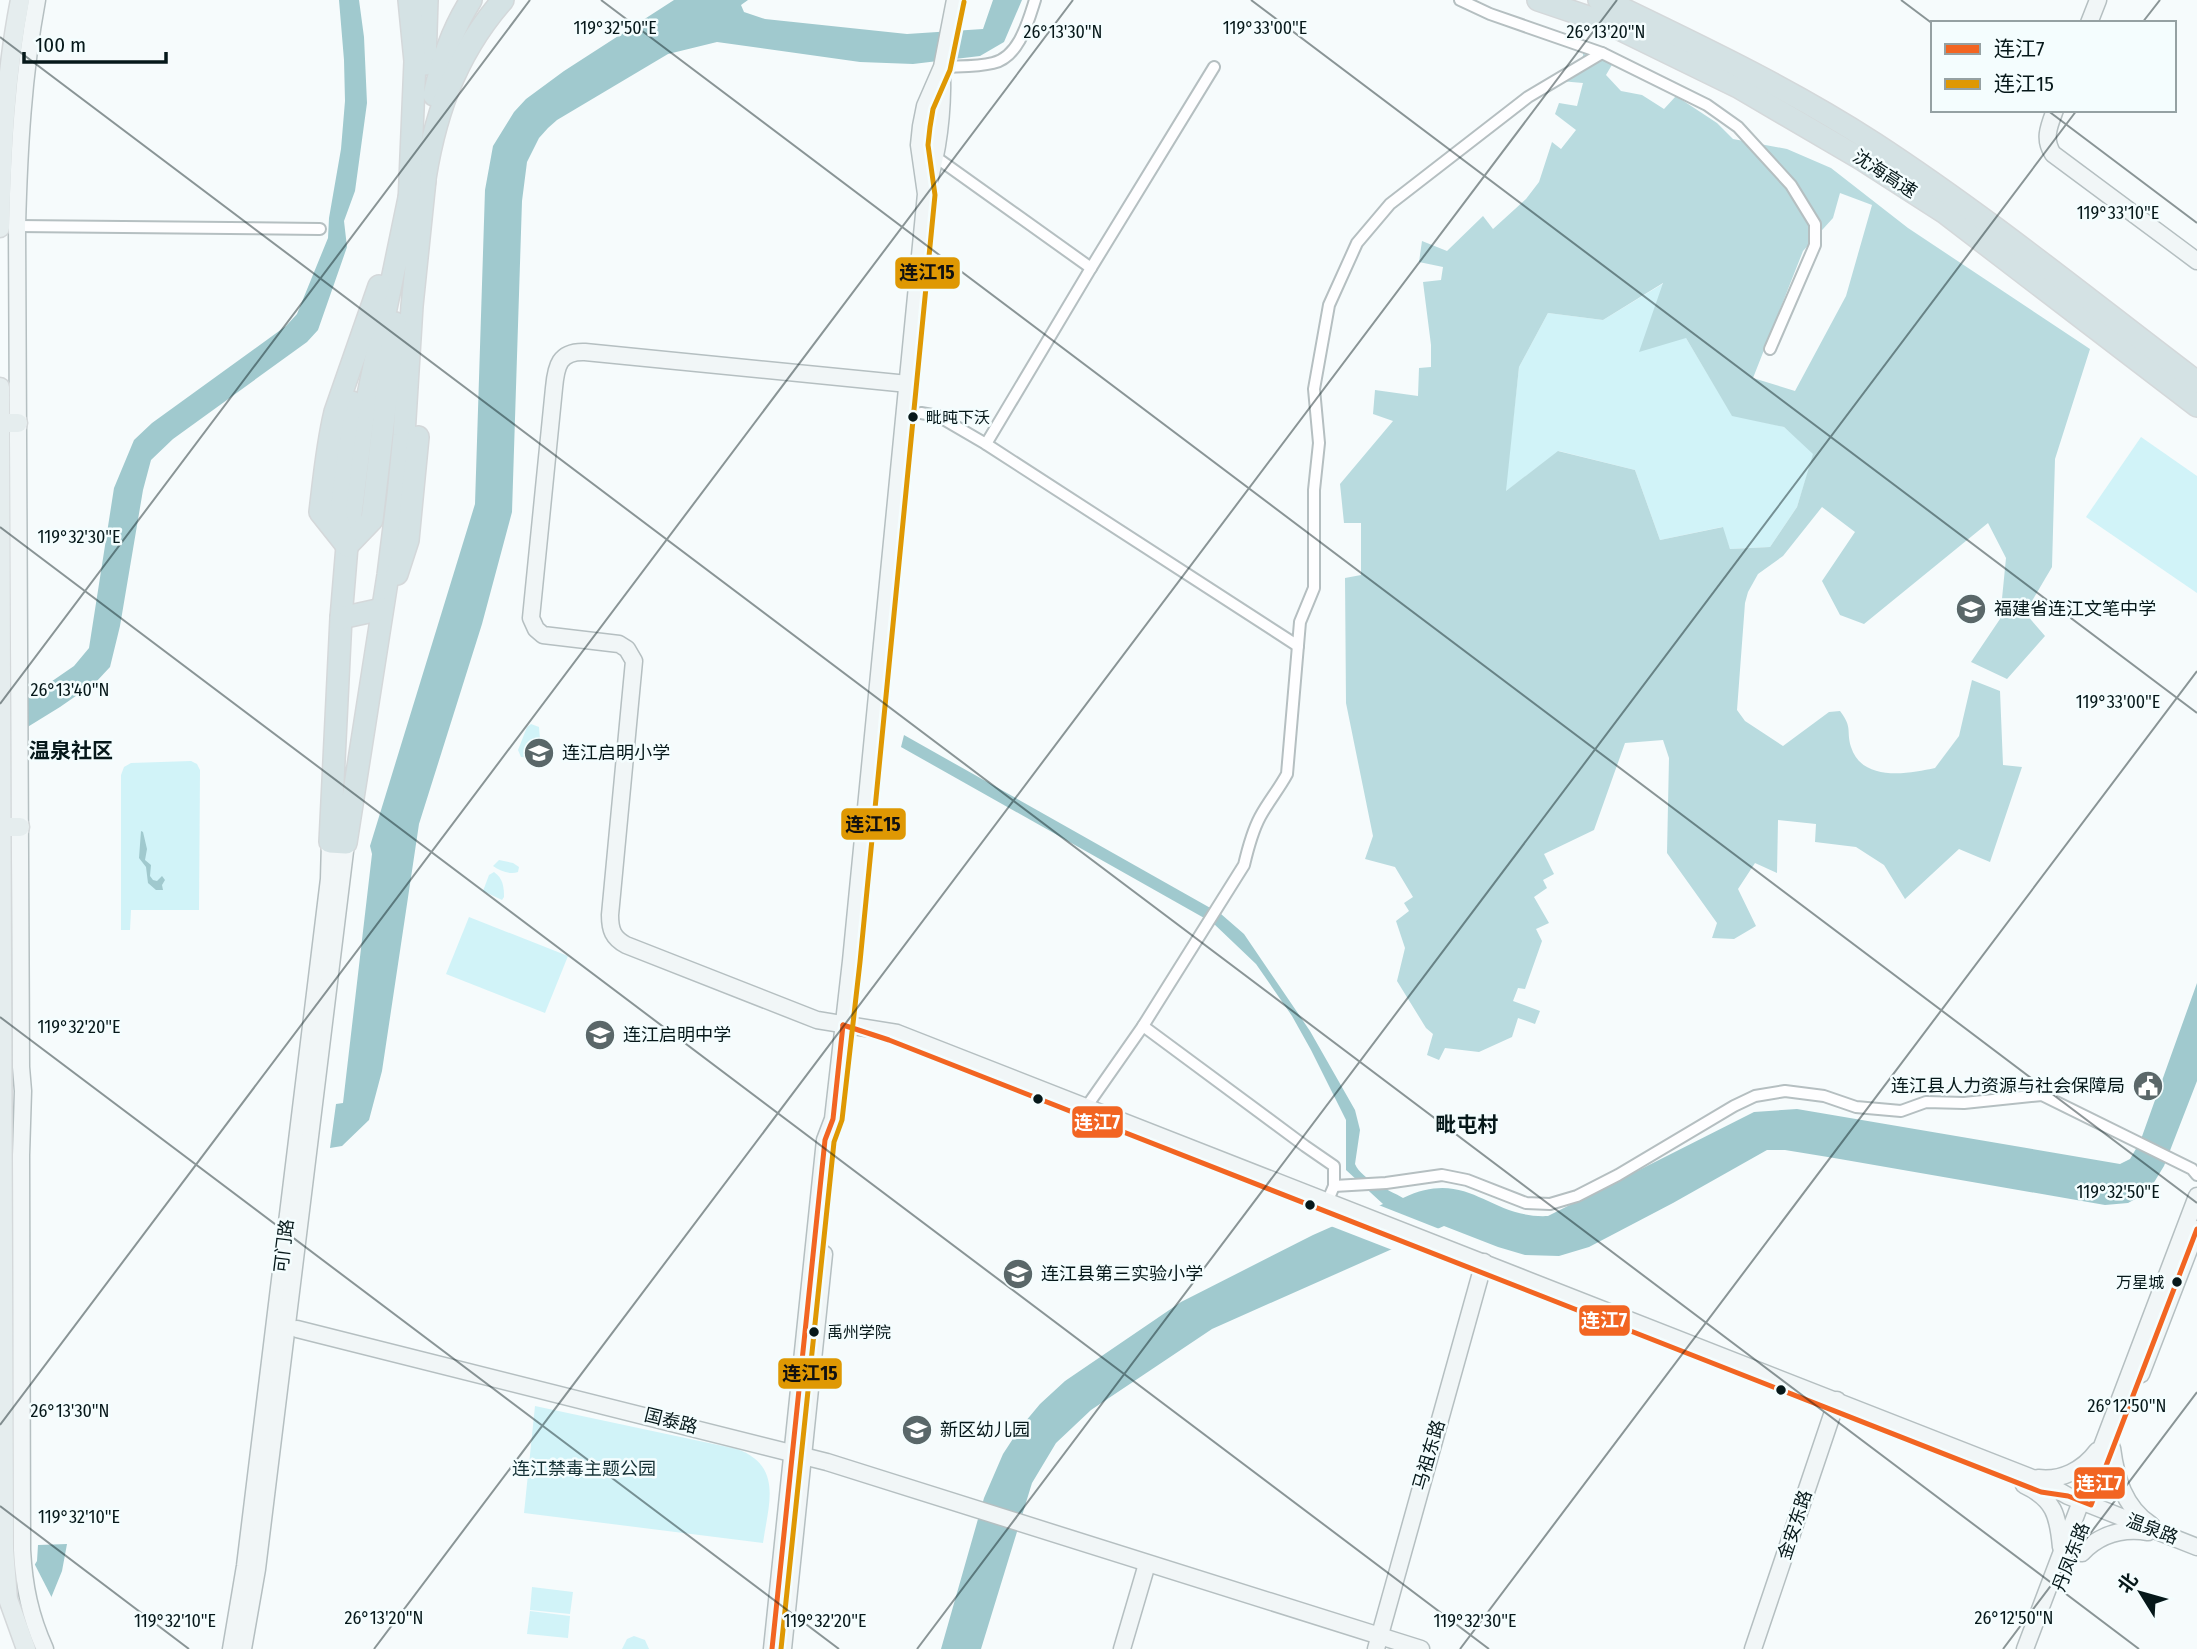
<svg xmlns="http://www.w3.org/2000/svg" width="2197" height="1649" font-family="'Fira Sans Condensed','Noto Sans SC',sans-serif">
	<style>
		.green { fill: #d1f3f8 }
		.forest { fill: #b9dbdf; fill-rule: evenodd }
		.water { fill: #a0c9ce }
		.pier { fill: #f6fbfc }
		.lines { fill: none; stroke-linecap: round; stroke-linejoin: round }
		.street-casing { stroke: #b5bfc1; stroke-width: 14 }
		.secondary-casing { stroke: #b5bfc1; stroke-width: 19 }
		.primary-casing { stroke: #d4d8da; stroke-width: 21 }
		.highway-casing { stroke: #d4d8da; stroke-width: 24 }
		.street { stroke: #fefeff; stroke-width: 10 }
		.secondary { stroke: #f1f6f7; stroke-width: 16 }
		.primary { stroke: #e5edee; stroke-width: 18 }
		.highway { stroke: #d4e2e4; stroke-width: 21 }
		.bus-1-casing { stroke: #f4fdfe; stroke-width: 10 }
		.bus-2-casing { stroke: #f4fdfe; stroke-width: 10 }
		.bus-1 { stroke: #f26522; stroke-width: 5 }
		.bus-2 { stroke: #df9803; stroke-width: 5 }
		.ticks { fill: none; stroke: #06181a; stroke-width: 2; stroke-opacity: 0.45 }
		.bus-dot { fill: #06181a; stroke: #f4fdfe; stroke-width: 2.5 }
		.labels { text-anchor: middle; stroke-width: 5; stroke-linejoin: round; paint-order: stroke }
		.bus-label { font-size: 16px; fill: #06181a; stroke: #f4fdfe; text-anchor: start }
		.street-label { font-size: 18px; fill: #06181a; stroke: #f4fdfe }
		.poi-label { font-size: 18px; fill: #06181a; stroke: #f4fdfe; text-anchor: start }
		.park-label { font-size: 18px; fill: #143135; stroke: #f4fdfe }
		.quarter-label { font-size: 21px; font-weight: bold; fill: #06181a; stroke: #f4fdfe }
		.ticks-label { font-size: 18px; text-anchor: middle; fill: #06181a; stroke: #f4fdfe; stroke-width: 5; stroke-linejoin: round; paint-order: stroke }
		.line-badge { stroke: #f4fdfe; stroke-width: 2.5 }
		.badge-label { font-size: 19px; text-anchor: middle; font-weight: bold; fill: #fff }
		.pale-badge-label { font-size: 19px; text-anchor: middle; font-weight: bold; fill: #111 }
	</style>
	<rect width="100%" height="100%" fill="#f6fbfc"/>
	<g class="green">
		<path d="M 1664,283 L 1686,338 L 1732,415 L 1784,427 L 1814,453 L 1797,507 L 1770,547 L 1730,549 L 1722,527 L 1660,540 L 1635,470 L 1559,451 L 1505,492 L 1519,367 L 1548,313 L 1603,320 Z"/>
		<path d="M 2141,437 L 2197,476 L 2197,593 L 2086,517 Z"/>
		<path d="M 531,724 L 539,727 L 541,752 L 537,758 L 521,757 L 518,750 L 527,727 Z"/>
		<path d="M 191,761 L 197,764 L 200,770 L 199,910 L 131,910 L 130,930 L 121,930 L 121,775 L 124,767 L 131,763 Z"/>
		<path d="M 499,860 L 513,863 L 519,867 L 518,872 C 510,875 500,871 493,866 Z"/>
		<path d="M 494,872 C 503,878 504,887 504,897 L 502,900 L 483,891 L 489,875 Z"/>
		<path d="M 469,917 L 568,956 L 545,1013 L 446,974 Z"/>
		<path d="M 535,1406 L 737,1449 C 784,1466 768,1506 763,1543 L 524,1513 Z"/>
		<path d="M 532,1587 L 573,1592 L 570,1614 L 530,1610 Z"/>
		<path d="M 530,1611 L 570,1616 L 568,1638 L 527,1634 Z"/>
		<path d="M 634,1636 L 645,1640 L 649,1649 L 622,1649 L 627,1639 Z"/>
	</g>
	<path class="forest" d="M 1583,49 L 1613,63 L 1606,75 L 1621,91 L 1642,95 L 1664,109 L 1676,96 L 1717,123 L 1733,139 L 1787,149 L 1831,168 L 1908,228 L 2090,349 L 2055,459 L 2052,567 L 2025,613 L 2045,636 L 2007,679 L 1971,662 L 2000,619 L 2006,558 L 1988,523 L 1864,624 L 1840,615 L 1822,581 L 1855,532 L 1822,507 L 1783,556 L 1758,574 L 1748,592 L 1745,603 L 1737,710 L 1745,721 L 1783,746 L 1829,712 L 1840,711 C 1853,728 1846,730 1851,747 C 1862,782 1908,774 1935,768 L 1959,736 L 1972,680 L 2000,691 L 2003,765 L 2022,767 L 1990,862 L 1959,849 L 1905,899 L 1884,865 L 1856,847 L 1815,842 L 1816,824 L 1778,820 L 1777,873 L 1755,863 L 1738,889 L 1756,926 L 1734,939 L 1712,938 L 1717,923 L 1667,853 L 1669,758 L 1663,740 L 1625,743 L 1594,830 L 1544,854 L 1554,874 L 1543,880 L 1547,888 L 1534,897 L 1549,923 L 1536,929 L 1542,941 L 1525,989 L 1518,988 L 1513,1001 L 1540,1011 L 1535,1024 L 1518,1018 L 1512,1037 L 1479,1052 L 1445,1048 L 1439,1060 L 1427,1055 L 1433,1034 L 1426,1028 L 1397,981 L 1405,948 L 1396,921 L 1409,911 L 1404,903 L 1413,897 L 1395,867 L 1365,859 L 1373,836 L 1346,703 L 1345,578 L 1361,575 L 1361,523 L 1344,523 L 1340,484 L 1393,421 L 1373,414 L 1375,390 L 1418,396 L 1419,368 L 1431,367 L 1431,345 L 1423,282 L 1441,280 L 1443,267 L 1419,262 L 1422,241 L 1447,251 L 1483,216 L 1493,229 L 1526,199 L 1539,182 L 1552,142 L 1561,149 L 1576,130 L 1555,114 L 1559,103 L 1577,106 L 1583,83 L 1560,81 L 1583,56 ZM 1840,193 L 1872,205 L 1846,296 L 1795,391 L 1753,378 L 1803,251 L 1833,218 ZM 1663,283 L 1639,352 L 1686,338 L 1732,416 L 1784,427 L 1813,454 L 1797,507 L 1770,547 L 1730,549 L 1723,527 L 1660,540 L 1635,470 L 1558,451 L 1506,491 L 1519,367 L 1548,313 L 1603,320 Z"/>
	<g class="water">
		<path d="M 339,0 L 359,0 L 364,37 L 367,103 L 355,191 L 344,221 L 347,247 L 318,330 L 307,342 L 173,439 L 151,460 L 143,490 L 120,626 L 110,667 L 96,682 L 60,707 L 0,744 L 0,717 L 74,666 L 89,648 L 114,488 L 134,440 L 152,423 L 286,326 L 297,314 L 328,238 L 329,218 L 341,149 L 345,101 L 344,60 Z"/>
		<path d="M 674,0 L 748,0 L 741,5 L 744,12 L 765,19 L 907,34 L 983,29 L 993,0 L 1022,0 L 1004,42 L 980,56 L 913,64 L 860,62 L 717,42 L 668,54 L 557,120 L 548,128 L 539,138 L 527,162 L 522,201 L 512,512 L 482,624 L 419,824 L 382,1071 L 369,1120 L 342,1146 L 330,1148 L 336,1104 L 343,1103 L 372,854 L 370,846 L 475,504 L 485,190 L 493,146 L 514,112 L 526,99 L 564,71 Z"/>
		<path d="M 904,735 L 1221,914 L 1244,934 L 1310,1031 L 1355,1110 L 1360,1130 L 1355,1164 C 1362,1180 1388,1189 1403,1198 C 1469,1167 1488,1219 1548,1216 L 1754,1112 L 1797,1109 L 2120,1164 L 2130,1159 L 2140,1142 L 2197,983 L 2197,1081 L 2164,1166 L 2153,1184 L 2139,1197 L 2128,1203 L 2105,1205 L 1834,1158 L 1785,1150 L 1767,1150 L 1673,1203 L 1589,1247 L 1559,1256 L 1525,1255 L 1498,1247 L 1444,1226 L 1212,1329 L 1091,1410 L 1056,1443 L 1032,1483 L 981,1649 L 941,1649 L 984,1498 L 1003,1454 L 1020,1428 L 1040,1404 L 1065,1381 L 1181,1302 L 1313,1235 L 1383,1204 L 1346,1170 L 1346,1120 L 1311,1050 L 1292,1016 L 1256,964 L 1213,923 L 901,747 Z"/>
		<path d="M 141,831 L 143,832 L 147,849 L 145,860 L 151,865 L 150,876 L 153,880 L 157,881 L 162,876 L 165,880 L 162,885 L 163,890 L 156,890 L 148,883 L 146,867 L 139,858 Z"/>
		<path d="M 67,1544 L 62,1571 L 51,1598 L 0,1649 L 0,1620 L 37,1561 L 38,1545 Z"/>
	</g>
	<g class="pier">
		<path d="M 1376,1204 L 1442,1230 L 1395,1251 L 1328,1225 Z"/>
		<path d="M 33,1561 L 52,1598 L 20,1649 L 0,1649 L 0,1613 Z"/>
	</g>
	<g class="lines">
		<g class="street-casing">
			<g id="street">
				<path d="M 1460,0 L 1490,14 L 1602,53 L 1707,105 L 1738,127 L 1791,185 L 1815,224 L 1815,245 L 1770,349"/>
				<path d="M 942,67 C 958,66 977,67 993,63 C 1019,57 1028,22 1035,0"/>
				<path d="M 937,158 L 1091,268 L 1214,67"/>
				<path d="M 17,226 L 320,229"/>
				<path d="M 921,413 L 938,416 L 986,444 L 1298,646"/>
				<path d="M 986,444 L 1091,268"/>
				<path d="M 1143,1026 L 1305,1146 L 1334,1166 L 1334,1186 L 1328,1200"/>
				<path d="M 1087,1106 L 1143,1026 L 1244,865 C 1248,848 1252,832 1260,817 C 1268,802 1279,789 1287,774 L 1300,622 L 1314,588 L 1314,490 L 1319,443 L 1314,389 L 1329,305 L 1357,243 L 1390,204 L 1528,97 L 1602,53"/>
				<path d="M 1334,1186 L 1386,1183 L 1442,1175 L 1467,1180 L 1526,1203 L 1550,1204 L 1577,1196 L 1618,1175 L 1734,1106 L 1755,1096 L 1785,1091 L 1824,1096 L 1856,1107 L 1901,1111 L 1926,1102 L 1964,1103 L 2042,1095 L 2192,1169 L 2197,1175"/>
			</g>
		</g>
		<g class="secondary-casing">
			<g id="secondary">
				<path d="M 37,0 C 23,75 19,150 17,226 L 21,1067 L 23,1091 L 21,1155 L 22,1550 C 24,1586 30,1616 45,1649"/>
				<path d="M 2089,23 L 2098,0"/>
				<path d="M 2055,110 C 2049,126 2043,139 2053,154 L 2197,261"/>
				<path d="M 927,188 C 939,149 943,113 942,72"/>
				<path d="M 908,384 L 585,352 C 559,351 556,366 554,388 L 531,618 L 536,629 L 543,635 L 619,644 L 627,649 L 634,661 L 610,915 C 610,930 613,938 626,945 L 817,1020 L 897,1033 L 2045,1483 L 2068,1496 L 2197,1547"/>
				<path d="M 297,1329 L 827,1462 L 1421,1649"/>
				<path d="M 2141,1374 L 2197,1229"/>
				<path d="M 2112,1448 C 2116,1478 2124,1507 2151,1525"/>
				<path d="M 2038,1478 C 2061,1481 2083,1470 2097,1451"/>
				<path d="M 2024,1485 C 2054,1499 2058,1515 2061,1547"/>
				<path d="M 2074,1550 L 2082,1553 C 2100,1534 2122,1528 2148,1532"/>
				<path d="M 231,1649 L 245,1566 L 329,879 L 330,842"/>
				<path d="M 243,1649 L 257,1569 L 346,843"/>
				<path d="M 772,1649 L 825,1140 L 833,1119 L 851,961 L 926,194 L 919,145 L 921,126 L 925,106 L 942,67 L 955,0"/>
				<path d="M 783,1649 L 824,1254"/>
				<path d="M 1122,1649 L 1147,1564"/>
				<path d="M 1376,1649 L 1484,1262"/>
				<path d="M 1753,1649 L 1837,1400"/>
				<path d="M 2025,1649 L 2197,1196"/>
			</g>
		</g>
		<g class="primary-casing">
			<g id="primary">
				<path d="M 0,228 C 2,151 5,76 20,0"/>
				<path d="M 0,387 L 4,1549 L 8,1599 L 26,1649"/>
				<path d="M 0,423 L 18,423"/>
				<path d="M 2,827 L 20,827"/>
			</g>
		</g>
		<g class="highway-casing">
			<g id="highway">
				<path d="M 1538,0 L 1609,24 L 1738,87 L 1861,159 L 1945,213 L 2197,406"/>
				<path d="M 1599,0 L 1617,6 C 1704,48 1792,90 1874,143 C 1986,216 2090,301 2197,382"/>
				<path d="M 425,64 L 427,0"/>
				<path d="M 434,95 C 442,60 452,30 471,0"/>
				<path d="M 423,192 C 433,119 454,56 503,0"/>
				<path d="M 409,198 L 363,419 L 347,546 L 341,618 L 330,842 L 346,843 L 388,575 L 398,495 L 404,435 L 412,306 L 425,180"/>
				<path d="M 409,204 L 415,61 L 409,0"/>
				<path d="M 343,535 L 335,514 L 347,420 L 352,402"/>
				<path d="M 347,546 L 372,520 L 395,323"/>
				<path d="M 347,546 L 320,512 C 324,479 327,445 335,412 L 379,286"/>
				<path d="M 397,574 L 408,540 L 418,437"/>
				<path d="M 341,618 L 382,609"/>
			</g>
		</g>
		<use href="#street" class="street"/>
		<use href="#secondary" class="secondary"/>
		<use href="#primary" class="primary"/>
		<use href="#highway" class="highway"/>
		<g class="bus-1-casing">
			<g id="bus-1">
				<path d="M 843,1025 L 889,1040 L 2041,1492 L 2068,1496 L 2091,1505 L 2197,1229"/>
				<path d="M 772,1649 L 825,1140 L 833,1119 L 843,1025"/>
			</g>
		</g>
		<g class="bus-2-casing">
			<path id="bus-2" d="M 781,1649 L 834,1142 L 842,1120 L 860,962 L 935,195 L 928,145 L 930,127 L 933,109 L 950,70 L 964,2"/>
		</g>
		<use href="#bus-1" class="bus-1"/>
		<use href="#bus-2" class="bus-2"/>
	</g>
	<path class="ticks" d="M 601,0 L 2197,1203M 1251,0 L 2197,713M 1901,0 L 1933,24M 2142,23 L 2160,0M 0,37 L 2139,1649M 2047,110 L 2197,223M 0,527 L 1489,1649M 0,704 L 530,0M 0,1017 L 839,1649M 0,1425 L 1073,0M 0,1506 L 189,1649M 374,1649 L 1617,0M 917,1649 L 2077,110M 1460,1649 L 2197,671M 2003,1649 L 2197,1392"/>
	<defs>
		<g id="school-disc" transform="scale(1.575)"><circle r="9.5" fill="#5a6769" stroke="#f4fdfe"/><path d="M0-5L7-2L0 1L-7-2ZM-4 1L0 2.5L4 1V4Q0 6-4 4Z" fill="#fff"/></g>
		<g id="civic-disc" transform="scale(1.575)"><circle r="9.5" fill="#5a6769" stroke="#f4fdfe"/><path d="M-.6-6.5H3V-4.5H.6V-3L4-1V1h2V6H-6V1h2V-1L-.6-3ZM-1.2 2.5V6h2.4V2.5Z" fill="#fff"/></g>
	</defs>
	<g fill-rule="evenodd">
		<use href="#school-disc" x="1971" y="609"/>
		<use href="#school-disc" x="539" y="753"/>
		<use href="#school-disc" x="600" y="1035"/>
		<use href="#civic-disc" x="2148" y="1086"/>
		<use href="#school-disc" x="1018" y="1274"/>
		<use href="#school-disc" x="917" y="1430"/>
	</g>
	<g class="bus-dot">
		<circle cx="913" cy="417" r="6"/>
		<circle cx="1038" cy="1099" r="6"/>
		<circle cx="1310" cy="1205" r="6"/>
		<circle cx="2177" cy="1282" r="6"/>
		<circle cx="814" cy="1332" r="6"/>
		<circle cx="1781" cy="1390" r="6"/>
	</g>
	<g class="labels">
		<g class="bus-label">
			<text x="926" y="423">毗旽下沃</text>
			<text x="2164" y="1288" text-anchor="end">万星城</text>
			<text x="827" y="1338">禹州学院</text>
		</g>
		<g class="street-label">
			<text transform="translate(1885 174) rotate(33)" y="6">沈海高速</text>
			<text transform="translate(284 1246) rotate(-83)" y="6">可门路</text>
			<text transform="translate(671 1421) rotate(14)" y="6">国泰路</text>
			<text transform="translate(1429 1455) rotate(-74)" y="6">马祖东路</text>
			<text transform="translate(1795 1525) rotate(-72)" y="6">金安东路</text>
			<text transform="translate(2152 1529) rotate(21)" y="6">温泉路</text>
			<text transform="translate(2071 1557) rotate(-69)" y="6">丹凤东路</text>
		</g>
		<g class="poi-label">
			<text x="1994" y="615">福建省连江文笔中学</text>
			<text x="562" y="759">连江启明小学</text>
			<text x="623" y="1041">连江启明中学</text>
			<text x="2125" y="1092" text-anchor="end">连江县人力资源与社会保障局</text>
			<text x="1041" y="1280">连江县第三实验小学</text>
			<text x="940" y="1436">新区幼儿园</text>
		</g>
		<g class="park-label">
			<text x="584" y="1475">连江禁毒主题公园</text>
		</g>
		<g class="quarter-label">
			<text x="71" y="758">温泉社区</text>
			<text x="1467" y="1132">毗屯村</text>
		</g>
	</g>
	<g class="ticks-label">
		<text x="615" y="34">119°32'50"E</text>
		<text x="1265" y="34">119°33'00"E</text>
		<text x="1063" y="38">26°13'30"N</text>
		<text x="1606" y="38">26°13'20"N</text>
		<text x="2118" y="219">119°33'10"E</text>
		<text x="79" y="543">119°32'30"E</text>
		<text x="70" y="696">26°13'40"N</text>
		<text x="2118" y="708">119°33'00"E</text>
		<text x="79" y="1033">119°32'20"E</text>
		<text x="2118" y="1198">119°32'50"E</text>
		<text x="2127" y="1412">26°12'50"N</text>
		<text x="70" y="1417">26°13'30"N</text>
		<text x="79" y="1523">119°32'10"E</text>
		<text x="384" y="1624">26°13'20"N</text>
		<text x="2014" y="1624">26°12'50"N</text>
		<text x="175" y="1627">119°32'10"E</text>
		<text x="825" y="1627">119°32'20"E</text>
		<text x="1475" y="1627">119°32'30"E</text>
	</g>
	<g class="line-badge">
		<rect x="894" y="256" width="67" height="34" rx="7" fill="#df9803"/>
		<rect x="840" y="807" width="67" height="34" rx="7" fill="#df9803"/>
		<rect x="1071" y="1105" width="53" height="34" rx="7" fill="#f26522"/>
		<rect x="1578" y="1304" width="53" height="33" rx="7" fill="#f26522"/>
		<rect x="777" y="1357" width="66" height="33" rx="7" fill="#df9803"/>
		<rect x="2073" y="1466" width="53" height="34" rx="7" fill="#f26522"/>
	</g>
	<g class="badge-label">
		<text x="1097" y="1129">连江7</text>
		<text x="1604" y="1327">连江7</text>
		<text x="2099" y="1490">连江7</text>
	</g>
	<g class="pale-badge-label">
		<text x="927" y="279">连江15</text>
		<text x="873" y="831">连江15</text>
		<text x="810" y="1380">连江15</text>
	</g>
	<rect x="1931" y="21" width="245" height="91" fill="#f4fdfe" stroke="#95a1a3" stroke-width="2"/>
	<rect x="1945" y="44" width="35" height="10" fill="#f26522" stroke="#95a1a3" stroke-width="2"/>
	<text x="1994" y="56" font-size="21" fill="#06181a">连江7</text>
	<rect x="1945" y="79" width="35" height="10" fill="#df9803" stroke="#95a1a3" stroke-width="2"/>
	<text x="1994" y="91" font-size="21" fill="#06181a">连江15</text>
	<g transform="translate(2141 1593) rotate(307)" stroke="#f4fdfe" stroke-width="5" paint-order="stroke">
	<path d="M0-5L12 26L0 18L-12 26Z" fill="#06181a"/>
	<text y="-10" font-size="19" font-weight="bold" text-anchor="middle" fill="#06181a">北</text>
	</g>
	<path d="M24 52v10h142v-10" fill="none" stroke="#06181a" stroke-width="3.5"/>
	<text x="35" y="52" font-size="21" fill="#06181a" stroke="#f4fdfe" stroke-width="5" paint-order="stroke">100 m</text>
</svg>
